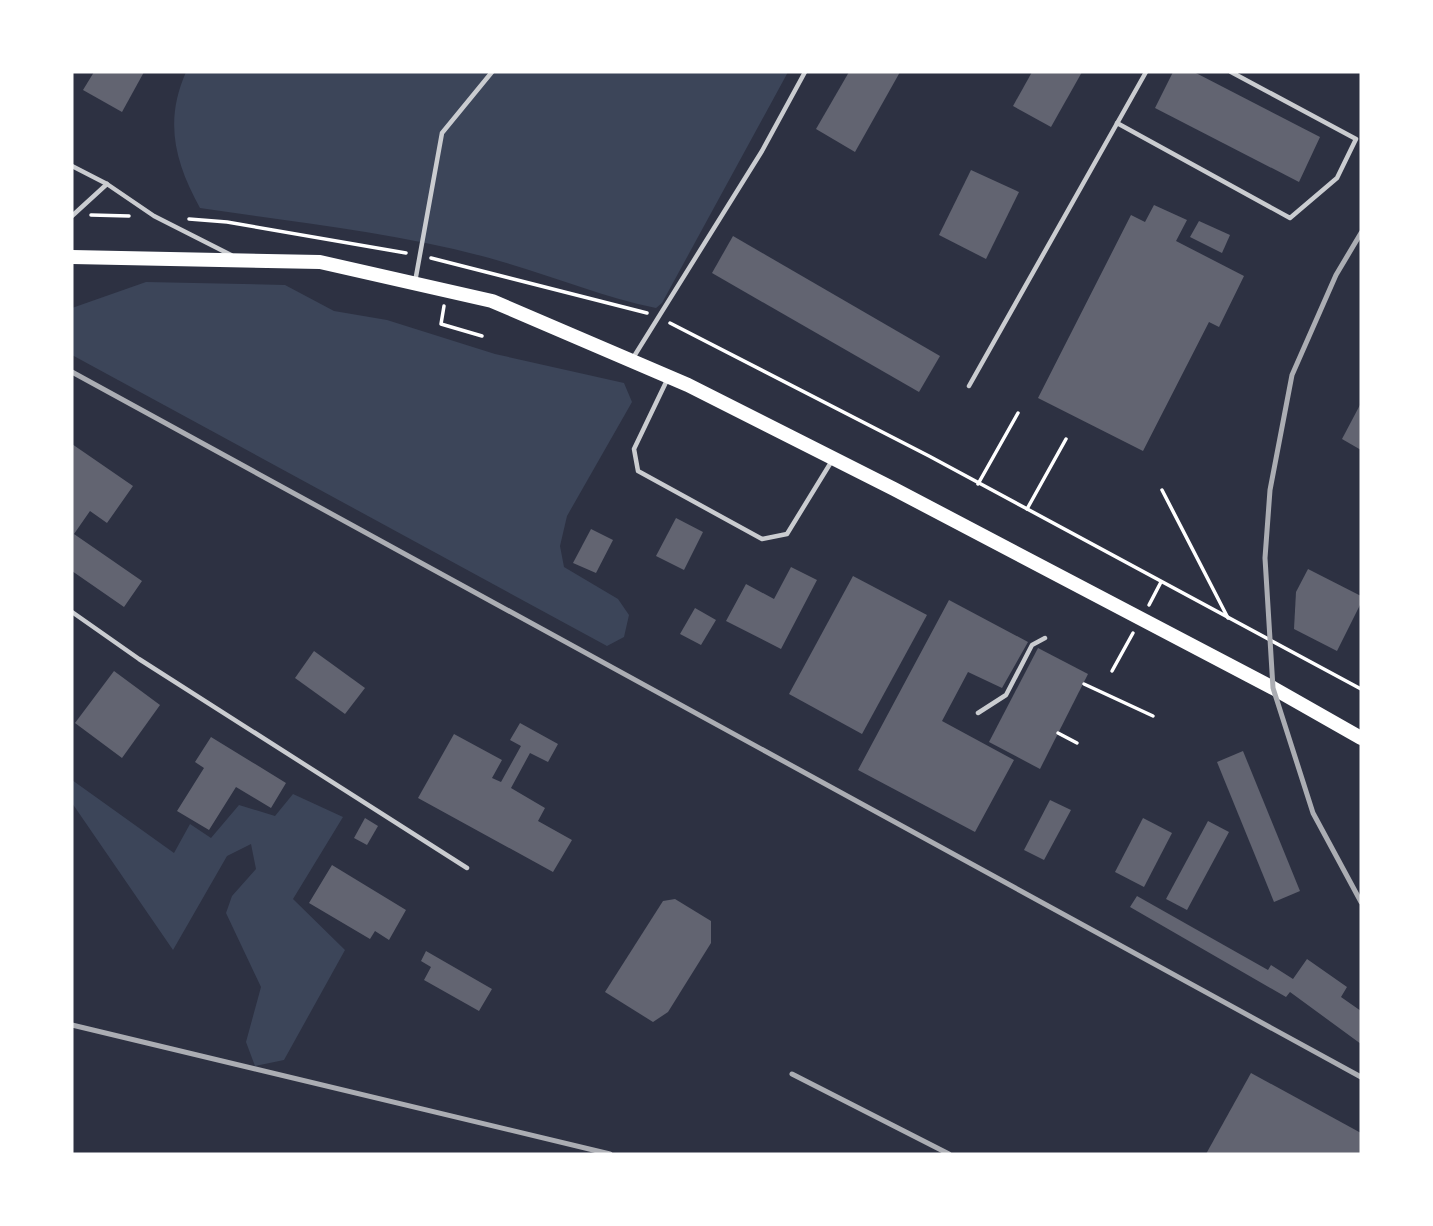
<svg xmlns="http://www.w3.org/2000/svg" width="1433" height="1226" font-family="'PT Sans',sans-serif">
	<style>
		.green { fill: #3c4559 }
		.building { fill: #626471 }
		.lines { fill: none; stroke-linecap: round; stroke-linejoin: round }
		.path { stroke: #fff; stroke-width: 3.5 }
		.service { stroke: #caccd0; stroke-width: 4.5 }
		.primary { stroke: #fff; stroke-width: 14 }
		.rail { stroke: #abadb3; stroke-width: 5 }
	</style>
	<rect width="100%" height="100%" fill="#2d3142"/>
	<g class="green">
		<path d="M 186,72 L 788,72 L 662,303 L 656,308 C 603,297 555,277 503,262 C 405,233 301,223 200,208 C 175,162 164,122 186,72 Z"/>
		<path d="M 146,282 L 285,285 L 334,311 L 387,320 L 495,354 L 624,383 L 632,402 L 567,516 L 560,546 L 564,567 L 618,599 L 629,615 L 624,637 L 607,646 L 72,355 L 72,308 Z"/>
		<path d="M 72,780 L 174,853 L 190,824 L 211,838 L 239,805 L 275,816 L 293,794 L 343,817 L 293,899 L 345,950 L 284,1060 L 255,1066 L 246,1042 L 261,987 L 226,913 L 232,896 L 256,869 L 251,844 L 227,856 L 173,950 L 72,803 Z"/>
	</g>
	<g class="building">
		<path d="M 94,72 L 144,72 L 122,112 L 83,90 Z"/>
		<path d="M 849,72 L 900,72 L 855,152 L 816,129 Z"/>
		<path d="M 1032,72 L 1082,72 L 1051,127 L 1013,106 Z"/>
		<path d="M 1173,72 L 1194,72 L 1320,137 L 1299,182 L 1155,108 Z"/>
		<path d="M 971,170 L 1019,192 L 986,259 L 939,235 Z"/>
		<path d="M 1154,205 L 1187,220 L 1176,241 L 1244,276 L 1219,327 L 1209,322 L 1143,451 L 1038,398 L 1131,215 L 1145,222 Z"/>
		<path d="M 1199,221 L 1230,235 L 1222,253 L 1190,237 Z"/>
		<path d="M 733,236 L 940,356 L 919,392 L 712,273 Z"/>
		<path d="M 1361,403 L 1361,450 L 1342,439 Z"/>
		<path d="M 72,444 L 133,486 L 107,523 L 90,511 L 74,534 L 142,581 L 124,607 L 72,571 Z"/>
		<path d="M 676,518 L 703,532 L 684,570 L 656,556 Z"/>
		<path d="M 591,529 L 613,540 L 596,573 L 573,563 Z"/>
		<path d="M 791,567 L 817,580 L 781,649 L 726,621 L 746,584 L 774,599 Z"/>
		<path d="M 1308,569 L 1361,596 L 1361,603 L 1337,651 L 1294,629 L 1296,592 Z"/>
		<path d="M 853,576 L 927,615 L 862,734 L 789,694 Z"/>
		<path d="M 949,600 L 1028,642 L 1002,688 L 968,672 L 942,721 L 1014,760 L 975,832 L 858,770 Z"/>
		<path d="M 695,608 L 716,620 L 701,645 L 680,634 Z"/>
		<path d="M 1038,648 L 1088,674 L 1040,769 L 989,742 Z"/>
		<path d="M 314,651 L 365,688 L 345,714 L 295,678 Z"/>
		<path d="M 114,671 L 160,705 L 122,758 L 75,723 Z"/>
		<path d="M 520,723 L 558,744 L 548,762 L 530,753 L 511,788 L 545,808 L 538,821 L 572,840 L 553,872 L 418,798 L 454,734 L 502,760 L 492,778 L 501,782 L 521,746 L 510,740 Z"/>
		<path d="M 211,737 L 286,783 L 271,808 L 236,787 L 209,830 L 177,811 L 204,768 L 195,762 Z"/>
		<path d="M 1243,751 L 1300,891 L 1274,902 L 1217,762 Z"/>
		<path d="M 1050,800 L 1071,810 L 1044,860 L 1024,850 Z"/>
		<path d="M 365,818 L 378,826 L 367,845 L 354,838 Z"/>
		<path d="M 1143,818 L 1172,833 L 1144,887 L 1115,872 Z"/>
		<path d="M 1208,821 L 1229,832 L 1187,910 L 1166,899 Z"/>
		<path d="M 332,865 L 406,910 L 389,940 L 375,931 L 370,939 L 309,903 Z"/>
		<path d="M 1137,896 L 1268,970 L 1271,965 L 1293,979 L 1307,959 L 1347,987 L 1341,997 L 1361,1011 L 1361,1044 L 1290,992 L 1286,997 L 1130,907 Z"/>
		<path d="M 675,899 L 711,921 L 711,943 L 668,1012 L 653,1022 L 605,992 L 663,901 Z"/>
		<path d="M 426,951 L 492,989 L 479,1011 L 424,980 L 431,967 L 421,961 Z"/>
		<path d="M 1251,1073 L 1361,1133 L 1361,1154 L 1206,1154 Z"/>
	</g>
	<g class="lines">
		<g class="path">
			<path d="M 91,215 L 129,216"/>
			<path d="M 189,219 L 227,222 L 406,253"/>
			<path d="M 431,258 L 647,313"/>
			<path d="M 444,306 L 441,324 L 482,336"/>
			<path d="M 670,323 L 929,456 L 1361,689"/>
			<path d="M 978,484 L 1018,413"/>
			<path d="M 1162,490 L 1228,618"/>
			<path d="M 1027,509 L 1066,439"/>
			<path d="M 1149,605 L 1161,582"/>
			<path d="M 1112,671 L 1133,633"/>
			<path d="M 1084,684 L 1153,716"/>
			<path d="M 1058,733 L 1077,743"/>
		</g>
		<g class="service">
			<path d="M 1117,123 L 1290,218 L 1337,178 L 1356,139 L 1231,72"/>
			<path d="M 72,166 L 107,184 L 154,216 L 231,255"/>
			<path d="M 72,216 L 107,184"/>
			<path d="M 415,282 L 442,133 L 492,72"/>
			<path d="M 633,358 L 762,151 L 805,72"/>
			<path d="M 668,378 L 634,449 L 638,471 L 762,539 L 787,534 L 833,459"/>
			<path d="M 969,386 L 1146,72"/>
			<path d="M 72,612 L 139,659 L 467,868"/>
			<path d="M 978,713 L 1006,695 L 1032,645 L 1045,638"/>
		</g>
		<path class="primary" d="M 72,257 L 320,262 L 492,301 L 688,385 L 894,489 L 1273,688 L 1361,738"/>
		<g class="rail">
			<path d="M 1361,233 L 1336,275 L 1292,375 L 1270,490 L 1265,558 L 1273,688 L 1313,813 L 1361,902"/>
			<path d="M 72,372 L 1361,1077"/>
			<path d="M 72,1025 L 610,1154"/>
			<path d="M 792,1074 L 949,1154"/>
		</g>
	</g>
	<rect width="1433" height="1226" fill="none" stroke="#ffffff" stroke-width="147"/>
</svg>
